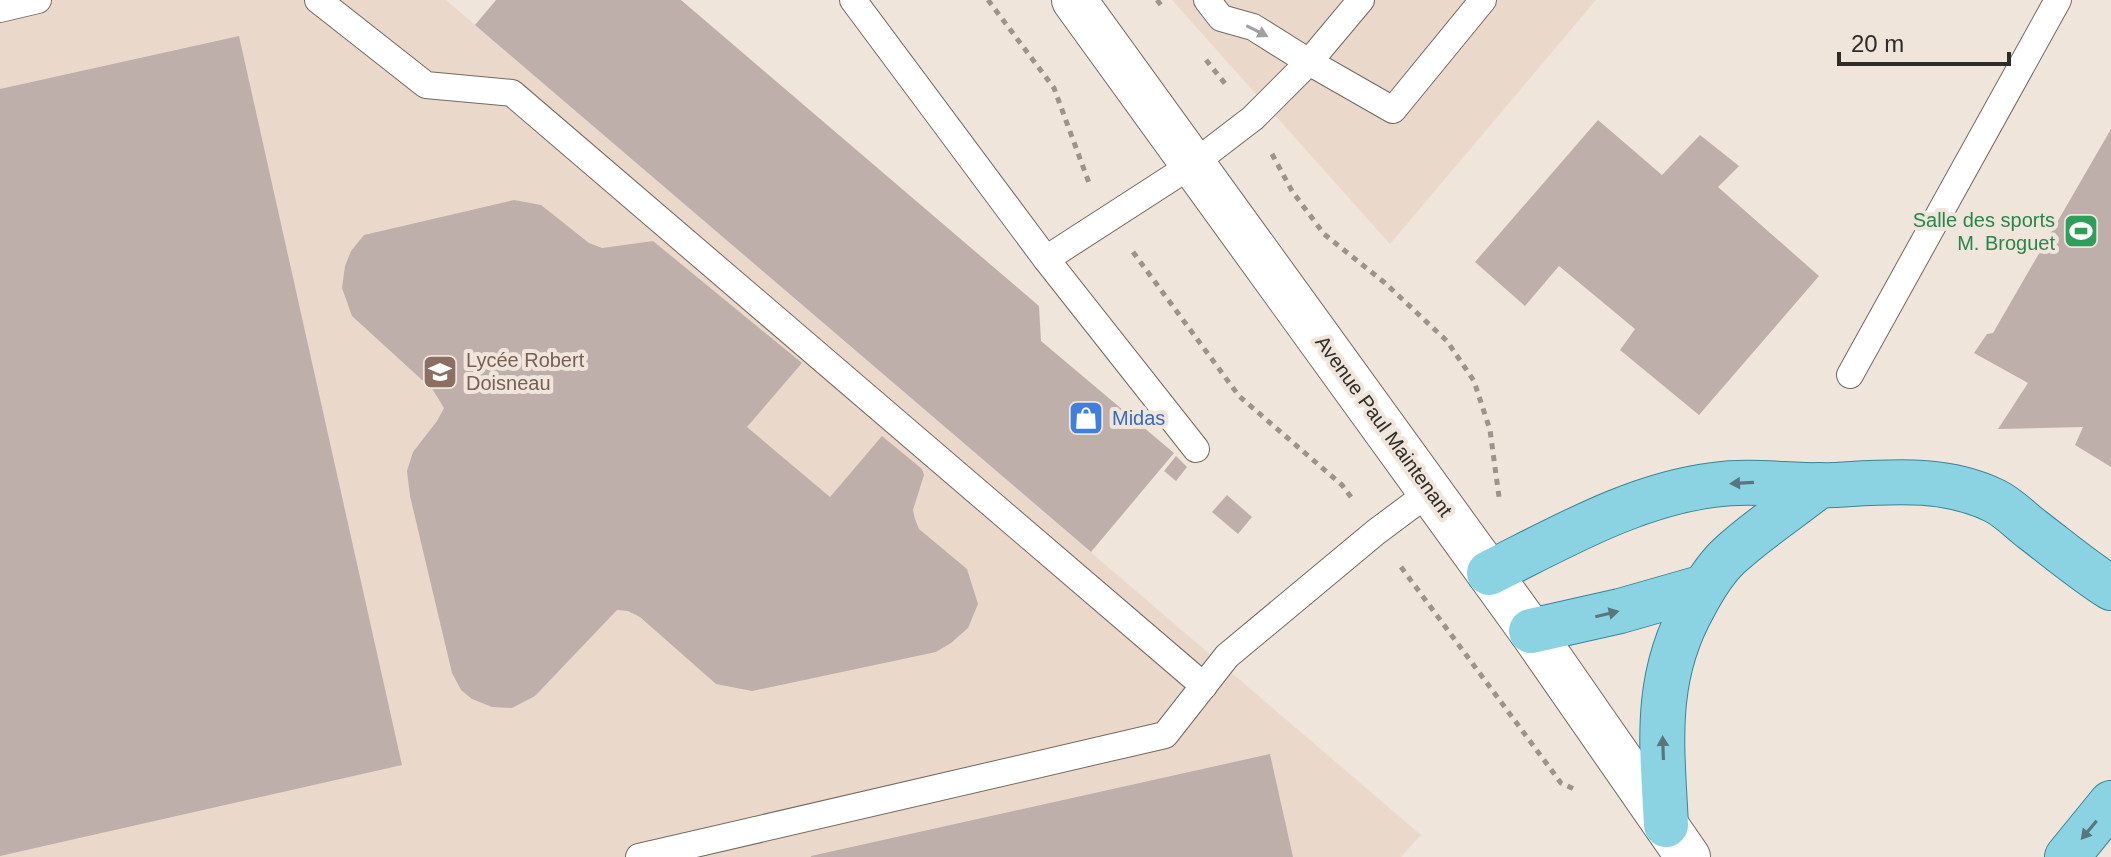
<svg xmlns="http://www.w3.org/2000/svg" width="2111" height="857" font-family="Arial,sans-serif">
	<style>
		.built { fill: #ead9ca }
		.building { fill: #beafab }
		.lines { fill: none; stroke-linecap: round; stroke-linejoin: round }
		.lane-casing { stroke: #736960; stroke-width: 28 }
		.secondary-casing { stroke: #736960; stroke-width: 46 }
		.primary-casing { stroke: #388595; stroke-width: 46 }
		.path { stroke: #9b938c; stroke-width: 5; stroke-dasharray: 6 6; stroke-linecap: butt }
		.lane { stroke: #fff; stroke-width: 26 }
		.secondary { stroke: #fff; stroke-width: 44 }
		.primary { stroke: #8bd3e3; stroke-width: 44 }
		.oneway { fill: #a1a09e }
		.oneway2 { fill: #58777c }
		.labels { text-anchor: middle; stroke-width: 8; stroke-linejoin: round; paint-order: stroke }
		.leisure-label { font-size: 20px; fill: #27864d; stroke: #f0e5db; text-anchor: end }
		.education-label { font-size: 20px; fill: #785e54; stroke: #f0e5db; text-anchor: start }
		.shop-label { font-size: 20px; fill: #366cbe; stroke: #f0e5db; text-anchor: start }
		.street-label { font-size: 20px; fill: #2f2b27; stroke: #f0e5db }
	</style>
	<rect width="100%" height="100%" fill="#f0e5db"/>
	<g class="built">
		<path d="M 0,0 L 446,0 L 1421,835 L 1401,857 L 0,857 Z"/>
		<path d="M 1172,0 L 1596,0 L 1390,244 Z"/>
	</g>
	<g class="building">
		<path d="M 496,0 L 681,0 L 1039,306 L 1041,341 L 1174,453 L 1091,552 L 475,25 Z"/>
		<path d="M 239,36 L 402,765 L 0,856 L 0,89 Z"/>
		<path d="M 1598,120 L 1662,175 L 1700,135 L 1739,166 L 1718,187 L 1819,276 L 1699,415 L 1620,350 L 1635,329 L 1559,266 L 1525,306 L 1475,262 Z"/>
		<path d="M 2111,129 L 2111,467 L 2075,445 L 2083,427 L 1998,429 L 2028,383 L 1974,353 L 1987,334 L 1993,333 Z"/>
		<path d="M 514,200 L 541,205 L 589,243 L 602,248 L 653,241 L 802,363 L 747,427 L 830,497 L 882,436 L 922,469 L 924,475 L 913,510 L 915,519 L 919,529 L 967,569 L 978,604 L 968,628 L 951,643 L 936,652 L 752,691 L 716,684 L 640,617 L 628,611 L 617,610 L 535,696 L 512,708 L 492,707 L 472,699 L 461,690 L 452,673 L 410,496 L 407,471 L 413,452 L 437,421 L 444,408 L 433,390 L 352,316 L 342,288 L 345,266 L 351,251 L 364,235 Z"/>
		<path d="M 1176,456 L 1187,467 L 1176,481 L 1164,471 Z"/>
		<path d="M 1227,495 L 1252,517 L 1238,534 L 1212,512 Z"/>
		<path d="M 1270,754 L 1293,857 L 811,857 L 811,856 Z"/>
	</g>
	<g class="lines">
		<g class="lane-casing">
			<g id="lane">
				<path d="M 318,0 L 426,85 L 512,93 L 1204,686"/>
				<path d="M 853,0 L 1046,259 L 1196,449"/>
				<path d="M 1207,0 L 1221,18 L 1253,27 L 1309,62 L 1361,0"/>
				<path d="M 0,9 L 38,0"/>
				<path d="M 1046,259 L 1193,164 L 1253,118 L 1309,62 L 1393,110 L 1483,0"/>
				<path d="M 1850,375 L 2058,0"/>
				<path d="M 639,857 L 1165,735 L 1227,656 L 1376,532 L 1431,491"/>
			</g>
		</g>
		<g class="secondary-casing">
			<path id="secondary" d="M 1074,0 L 1531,631 L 1688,857"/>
		</g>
		<g class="primary-casing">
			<g id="primary">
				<path d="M 1489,573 C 1560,538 1633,495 1713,485 C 1754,479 1794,487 1834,485 C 1888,482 1945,476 1995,501 C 2009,508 2021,521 2033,530 C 2059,550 2084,571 2111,588"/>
				<path d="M 1531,631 L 1620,611 L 1704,587"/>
				<path d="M 1666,825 C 1662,745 1653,679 1694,606 C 1703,589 1714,570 1729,556 C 1757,530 1790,509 1820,485"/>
				<path d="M 2067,857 L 2111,803"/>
			</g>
		</g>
		<g class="path">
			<path d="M 988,0 L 1054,88 L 1089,183"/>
			<path d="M 1157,0 L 1164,9"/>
			<path d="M 1206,60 L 1227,86"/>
			<path d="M 1272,154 L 1292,191 L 1324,234 L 1385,283 L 1447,341 L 1474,381 L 1490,430 L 1499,497"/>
			<path d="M 1133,252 L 1239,396 L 1342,485 L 1351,497"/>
			<path d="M 1401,567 L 1561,783 L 1576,790"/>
		</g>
		<use href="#lane" class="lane"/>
		<use href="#secondary" class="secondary"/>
		<use href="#primary" class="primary"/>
	</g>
	<defs><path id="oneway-solid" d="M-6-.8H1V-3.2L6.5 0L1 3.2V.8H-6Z" transform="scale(2)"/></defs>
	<use class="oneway" href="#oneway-solid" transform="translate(1257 31) rotate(27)"/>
	<g class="oneway2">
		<use href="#oneway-solid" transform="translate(1742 483) rotate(177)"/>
		<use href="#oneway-solid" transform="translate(1607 614) rotate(-13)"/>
		<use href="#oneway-solid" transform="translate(1663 748) rotate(-92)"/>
		<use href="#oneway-solid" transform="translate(2089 830) rotate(130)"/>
	</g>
	<defs>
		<g id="stadium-square" transform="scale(1.8)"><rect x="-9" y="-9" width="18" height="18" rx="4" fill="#2e9e5b" stroke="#f0e5db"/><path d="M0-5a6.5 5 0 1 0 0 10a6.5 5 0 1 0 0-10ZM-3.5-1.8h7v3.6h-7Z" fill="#fff"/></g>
		<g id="school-square" transform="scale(1.8)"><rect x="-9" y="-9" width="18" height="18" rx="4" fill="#8d6e63" stroke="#f0e5db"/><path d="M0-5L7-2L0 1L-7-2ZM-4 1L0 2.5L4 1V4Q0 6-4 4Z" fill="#fff"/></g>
		<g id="shop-square" transform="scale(1.8)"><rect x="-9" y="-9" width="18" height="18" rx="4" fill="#3f7fe0" stroke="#f0e5db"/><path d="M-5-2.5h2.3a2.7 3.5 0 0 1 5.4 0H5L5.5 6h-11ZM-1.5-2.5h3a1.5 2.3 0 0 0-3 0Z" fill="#fff"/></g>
	</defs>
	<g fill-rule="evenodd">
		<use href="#stadium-square" x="2081" y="231"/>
		<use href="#school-square" x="440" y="372"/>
		<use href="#shop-square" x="1086" y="418"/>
	</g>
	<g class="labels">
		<g class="leisure-label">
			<text x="2055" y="227">Salle des sports<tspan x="2055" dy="23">M. Broguet</tspan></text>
		</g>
		<g class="education-label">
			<text x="466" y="367">Lycée Robert<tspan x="466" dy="23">Doisneau</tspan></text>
		</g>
		<g class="shop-label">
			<text x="1112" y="425">Midas</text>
		</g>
		<g class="street-label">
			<text transform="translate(1384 426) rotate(54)" y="7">Avenue Paul Maintenant</text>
		</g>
	</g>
	<path d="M1839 52v12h170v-12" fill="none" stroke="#2f2b27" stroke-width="4"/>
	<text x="1851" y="52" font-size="24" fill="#2f2b27" stroke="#f0e5db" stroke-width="6" paint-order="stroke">20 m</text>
</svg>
